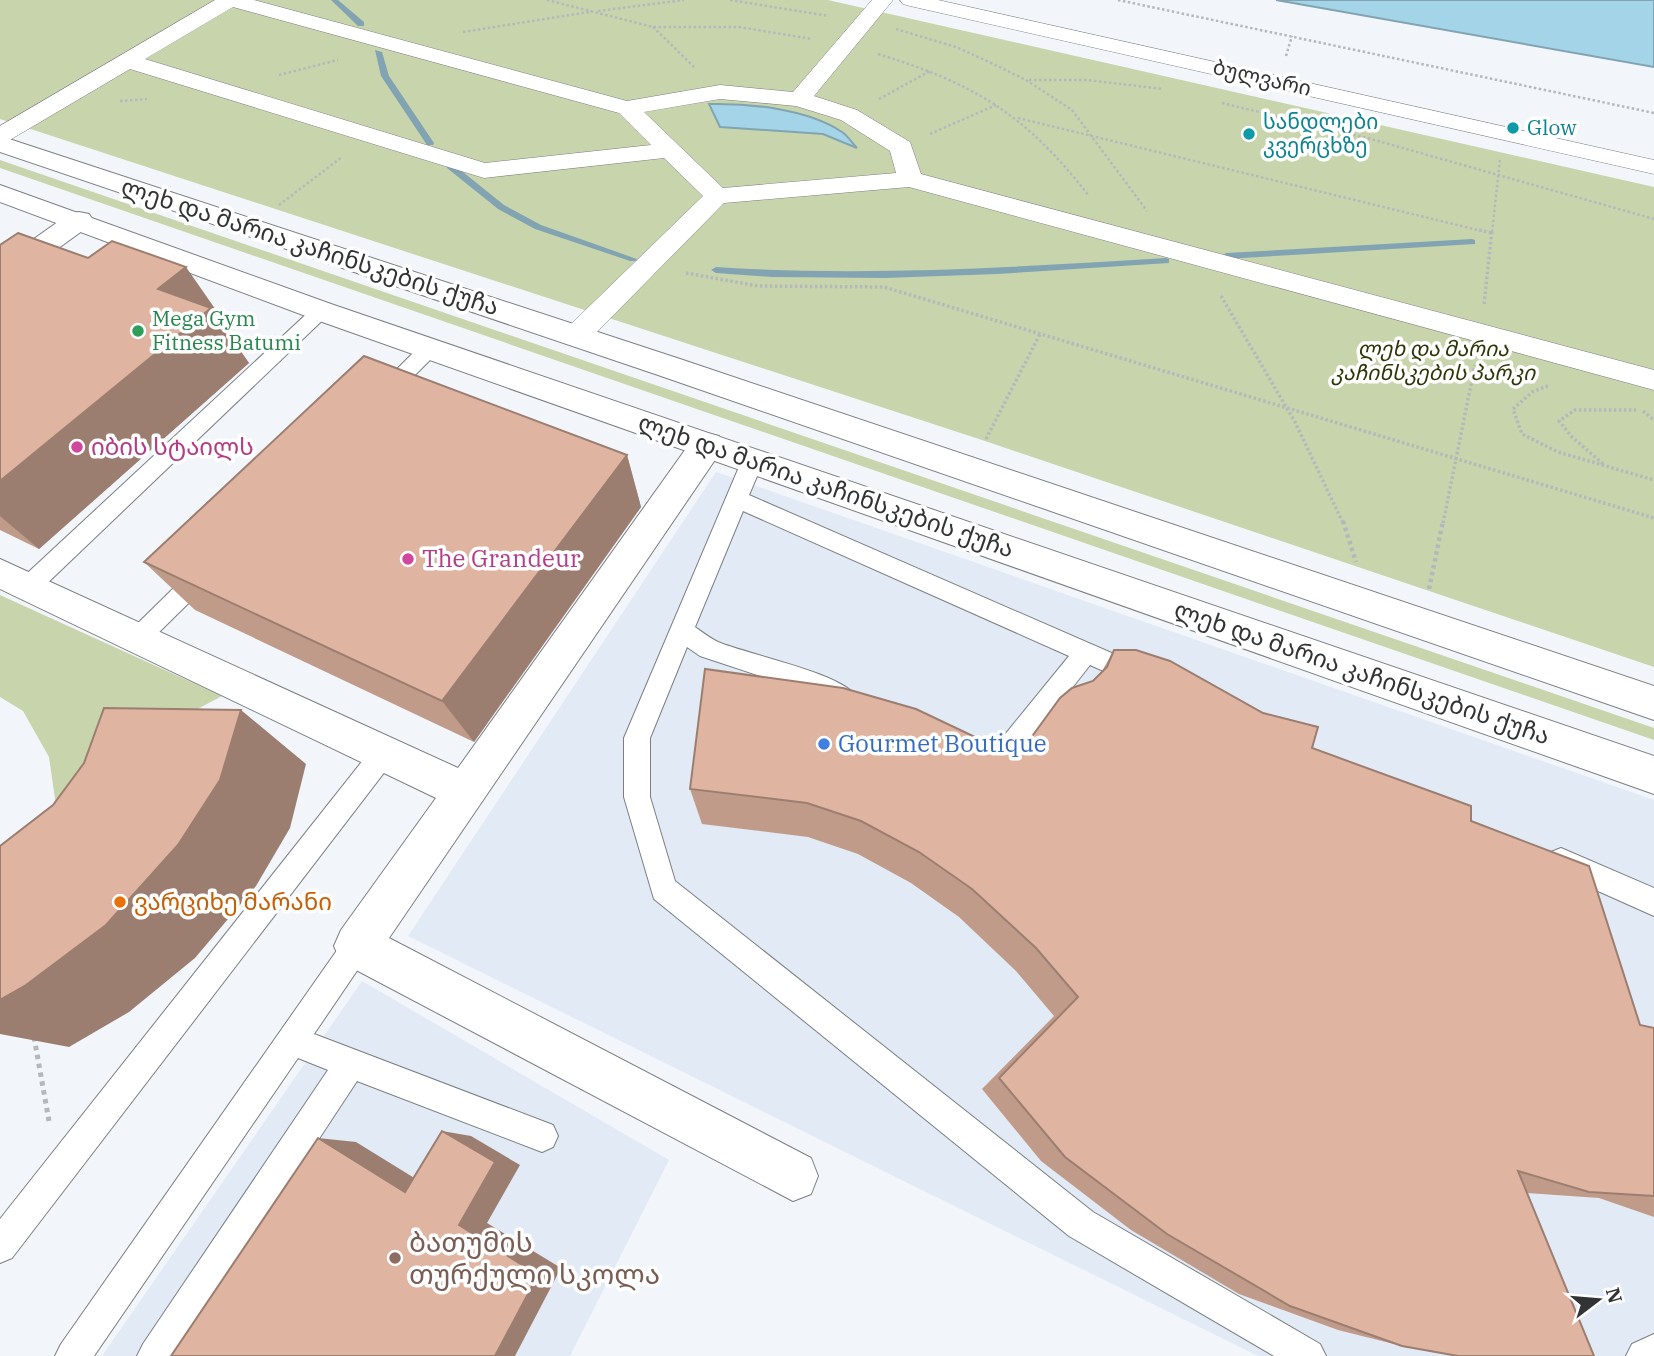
<svg xmlns="http://www.w3.org/2000/svg" width="1654" height="1356" font-family="'IBM Plex Serif','Noto Sans Georgian',serif">
	<style>
		.built { fill: #e1eaf5 }
		.green { fill: #c8d5ac }
		.water { fill: #a4d4e8; stroke: #82a4b2; stroke-width: 2 }
		.lines { fill: none; stroke-linecap: round; stroke-linejoin: round }
		.stream { fill: #82a4b2; fill-rule: evenodd }
		.service-casing { stroke: #7b7f83; stroke-width: 2 }
		.pedestrian-casing { stroke: #7b7f83; stroke-width: 1 }
		.minor-casing { stroke: #7b7f83; stroke-width: 2 }
		.secondary-casing { stroke: #7b7f83; stroke-width: 2 }
		.path-far3 { stroke: #b4b8bb; stroke-width: 2.5; stroke-dasharray: 2.5 2.5; stroke-linecap: butt }
		.path-far2 { stroke: #b4b8bb; stroke-width: 3.5; stroke-dasharray: 2.5 2.5; stroke-linecap: butt }
		.path-far1 { stroke: #b4b8bb; stroke-width: 4.5; stroke-dasharray: 3.5 3.5; stroke-linecap: butt }
		.path { stroke: #b4b8bb; stroke-width: 5; stroke-dasharray: 4.5 4.5; stroke-linecap: butt }
		.service { fill: #fff; fill-rule: evenodd }
		.pedestrian { fill: #fff; fill-rule: evenodd }
		.minor { fill: #fff; fill-rule: evenodd }
		.secondary { fill: #fff; fill-rule: evenodd }
		.wall { fill: #c09b8a }
		.shaded-wall { fill: #9c7e71 }
		.building { fill: #dfb4a1; stroke: #9c7e71; stroke-width: 2 }
		.culture-dot { fill: #0f9aa8; stroke: #fff; stroke-width: 2.5 }
		.leisure-dot { fill: #2e9e5b; stroke: #fff; stroke-width: 2.5 }
		.hotel-dot { fill: #d1479c; stroke: #fff; stroke-width: 2.5 }
		.shop-dot { fill: #3f7fe0; stroke: #fff; stroke-width: 2.5 }
		.food-dot { fill: #e8710a; stroke: #fff; stroke-width: 2.5 }
		.education-dot { fill: #8d6e63; stroke: #fff; stroke-width: 2.5 }
		.labels { text-anchor: middle; stroke-width: 7; stroke-linejoin: round; paint-order: stroke }
		.far-street-label { font-size: 21px; fill: #313334; stroke: #fff }
		.far-culture-label { font-size: 21px; fill: #0d838f; stroke: #fff; text-anchor: start }
		.far-leisure-label { font-size: 21px; fill: #27864d; stroke: #fff; text-anchor: start }
		.far-park-label { font-size: 21px; font-style: italic; fill: #2c3606; stroke: #fff }
		.street-label { font-size: 24px; fill: #313334; stroke: #fff }
		.hotel-label { font-size: 24px; fill: #b23c85; stroke: #fff; text-anchor: start }
		.shop-label { font-size: 24px; fill: #366cbe; stroke: #fff; text-anchor: start }
		.food-label { font-size: 24px; fill: #c56008; stroke: #fff; text-anchor: start }
		.near-education-label { font-size: 28px; fill: #785e54; stroke: #fff; text-anchor: start }
	</style>
	<rect width="100%" height="100%" fill="#f2f6fb"/>
	<g class="built">
		<path d="M 716,472 L 1654,800 L 1654,1356 L 1258,1356 L 408,936 Z"/>
		<path d="M 362,981 L 669,1160 L 570,1356 L 102,1356 Z"/>
	</g>
	<g class="green">
		<path d="M 0,0 L 828,0 L 1654,187 L 1654,667 L 985,441 L 0,119 Z"/>
		<path d="M 0,160 L 1654,728 L 1654,740 L 0,168 Z"/>
		<path d="M 0,595 L 222,696 L 177,720 L 58,820 L 49,757 L 23,711 L 0,697 Z"/>
	</g>
	<g class="water">
		<path d="M 1276,0 L 1654,0 L 1654,67 Z"/>
		<path d="M 709,104 C 749,103 808,109 842,132 C 848,136 852,143 857,148 L 823,134 L 720,127 Z"/>
	</g>
	<g class="lines">
		<g class="stream">
			<path d="M 331,0 L 338,0 L 364,22 L 364,26 L 358,26 Z"/>
			<path d="M 375,50 L 382,52 L 389,76 L 434,143 L 433,145 L 427,145 L 381,76 Z"/>
			<path d="M 447,164 L 453,164 L 504,205 L 541,225 L 637,259 L 636,261 L 630,261 L 535,229 L 498,209 L 447,168 Z"/>
			<path d="M 1472,239 L 1475,240 L 1475,244 L 1226,259 L 1222,256 L 1226,253 Z"/>
			<path d="M 1166,258 L 1169,259 L 1169,263 L 997,274 L 885,278 L 772,277 L 716,273 L 711,270 L 716,267 C 866,277 1016,267 1166,258 Z"/>
		</g>
		<g class="service-casing">
			<g id="service">
				<path d="M 321,305 L 328,307 L 330,311 L 328,315 L 37,593 L 29,595 L 21,593 L 17,586 L 21,579 L 314,307 Z"/>
				<path d="M 430,341 L 437,343 L 440,348 L 437,353 L 390,400 L 376,400 L 373,395 L 376,390 L 423,343 Z"/>
				<path d="M 753,452 L 760,454 L 764,460 L 749,495 L 1146,668 L 1149,675 L 1146,682 L 1137,686 L 1090,665 L 1003,776 L 994,780 C 983,776 975,773 970,762 L 974,754 L 983,750 L 990,753 L 1069,656 L 743,511 L 695,627 C 702,632 710,638 718,642 C 746,654 846,674 857,698 L 854,706 L 845,709 L 809,692 L 700,656 L 687,647 L 650,738 L 650,797 L 675,881 L 1093,1212 L 1320,1344 L 1326,1356 L 1274,1356 L 1069,1236 L 654,899 L 624,797 L 624,738 L 742,460 L 746,454 Z"/>
				<path d="M 204,564 L 212,566 L 215,573 L 212,580 L 147,644 L 139,647 L 131,644 L 127,637 L 131,630 L 196,566 Z"/>
				<path d="M 384,741 L 393,745 L 397,753 L 393,761 L 12,1258 L 0,1263 L 0,1219 L 375,745 Z"/>
				<path d="M 1561,848 L 1654,888 L 1654,916 L 1551,870 L 1547,861 L 1551,852 Z"/>
				<path d="M 357,932 L 367,936 L 371,946 L 367,956 L 314,1034 L 553,1125 L 558,1136 L 553,1147 L 542,1152 L 357,1081 L 176,1356 L 137,1356 L 143,1344 L 328,1070 L 298,1058 L 94,1356 L 55,1356 L 61,1344 L 347,936 Z"/>
				<path d="M 1654,1334 L 1654,1356 L 1626,1356 L 1632,1344 Z"/>
			</g>
		</g>
		<g class="pedestrian-casing">
			<g id="pedestrian">
				<path d="M 215,0 L 254,0 L 627,101 L 720,85 L 793,92 L 872,0 L 893,0 L 814,96 L 857,110 L 910,142 L 921,174 L 1654,370 L 1654,390 L 909,187 L 724,203 L 586,343 L 576,346 L 566,343 L 562,336 L 566,329 L 703,196 L 664,158 L 484,178 L 130,69 L 8,141 L 0,143 L 0,126 ZM 233,7 L 619,113 L 651,145 L 485,163 L 145,59 ZM 720,99 L 796,106 L 841,120 L 890,151 L 896,173 L 723,188 L 644,112 Z"/>
				<path d="M 900,0 L 938,0 L 1654,160 L 1654,174 L 910,6 L 903,4 Z"/>
			</g>
		</g>
		<g class="minor-casing">
			<g id="minor">
				<path d="M 79,212 L 89,214 L 93,220 L 89,226 L 10,283 L 0,286 L 0,263 L 69,214 Z"/>
				<path d="M 707,433 L 719,436 L 723,445 L 719,454 L 389,938 L 811,1158 L 818,1176 L 811,1194 L 793,1201 L 341,962 L 334,946 L 341,930 L 436,798 L 0,589 L 0,559 L 458,768 L 695,436 Z"/>
			</g>
		</g>
		<g class="secondary-casing">
			<g id="secondary">
				<path d="M 0,136 L 683,360 L 1654,686 L 1654,720 L 661,376 L 0,152 Z"/>
				<path d="M 0,185 L 331,304 L 1654,756 L 1654,794 L 311,318 L 0,202 Z"/>
			</g>
		</g>
		<g class="path-far3">
			<path d="M 547,0 L 653,27 L 739,27 L 812,39"/>
			<path d="M 730,0 L 829,16"/>
			<path d="M 1118,0 L 1654,113"/>
			<path d="M 598,11 L 684,0"/>
			<path d="M 653,27 L 694,67"/>
			<path d="M 896,29 L 956,47 L 989,62 L 1026,80 L 1072,110 L 1147,211"/>
			<path d="M 463,32 L 589,12"/>
			<path d="M 878,54 C 976,84 1026,115 1089,196"/>
			<path d="M 1286,56 L 1292,36"/>
			<path d="M 279,75 L 338,60"/>
			<path d="M 1029,80 L 1087,80 L 1163,89"/>
			<path d="M 879,99 L 930,71"/>
			<path d="M 120,101 L 147,99"/>
			<path d="M 1222,103 L 1371,139 L 1654,219"/>
			<path d="M 1018,118 L 1486,232"/>
			<path d="M 930,134 L 996,105"/>
			<path d="M 279,205 L 342,157"/>
			<path d="M 1492,232 L 1500,160"/>
		</g>
		<g class="path-far2">
			<path d="M 1479,230 L 1492,233"/>
			<path d="M 686,273 L 758,286 L 884,287 L 1654,518"/>
			<path d="M 1221,296 L 1295,422 L 1343,523"/>
			<path d="M 1484,304 L 1492,230"/>
			<path d="M 1548,386 L 1532,392 L 1513,409 L 1522,434 L 1558,452 L 1654,480"/>
			<path d="M 1643,411 L 1654,420"/>
			<path d="M 986,439 L 1040,334"/>
			<path d="M 1603,464 L 1572,437 L 1559,421 L 1575,410 L 1636,410"/>
			<path d="M 1443,523 L 1475,365"/>
		</g>
		<g class="path-far1">
			<path d="M 1343,521 L 1356,562"/>
			<path d="M 1429,589 L 1443,521"/>
		</g>
		<path class="path" d="M 34,1037 L 49,1121"/>
		<use href="#service" class="service"/>
		<use href="#pedestrian" class="pedestrian"/>
		<use href="#minor" class="minor"/>
		<use href="#secondary" class="secondary"/>
	</g>
	<g class="wall">
		<path d="M 0,245 L 225,323 L 222,325 L 249,363 L 39,549 L 0,530 Z"/>
		<path d="M 627,455 L 641,507 L 474,742 L 195,610 L 144,562 Z"/>
		<path d="M 1114,650 L 1312,748 L 1471,821 L 1640,1025 L 1654,1028 L 1654,1217 L 1599,1198 L 1527,1193 L 1402,1346 L 1338,1330 L 1239,1294 L 1131,1230 L 1041,1161 L 982,1089 L 1054,1016 L 1016,971 L 959,917 L 911,883 L 858,854 L 808,837 L 702,824 L 690,789 L 1017,757 L 1102,671 Z"/>
	</g>
	<g class="shaded-wall">
		<path d="M 186,267 L 225,323 L 222,325 L 249,363 L 39,549 L 0,516 L 0,481 L 158,289 Z"/>
		<path d="M 627,455 L 641,507 L 474,742 L 442,701 Z"/>
		<path d="M 241,710 L 306,764 L 290,828 L 256,886 L 195,958 L 129,1012 L 69,1047 L 0,1034 L 0,1000 Z"/>
		<path d="M 442,1131 L 471,1136 L 520,1165 L 487,1223 L 561,1268 L 515,1356 L 495,1356 L 459,1225 Z"/>
		<path d="M 318,1138 L 356,1142 L 437,1192 L 405,1192 Z"/>
	</g>
	<g class="building">
		<path d="M 18,233 L 88,258 L 112,241 L 186,267 L 158,289 L 211,308 L 0,481 L 0,245 Z"/>
		<path d="M 364,356 L 627,455 L 442,701 L 144,562 Z"/>
		<path d="M 1114,650 L 1136,650 L 1170,661 L 1263,713 L 1318,727 L 1312,748 L 1471,806 L 1471,821 L 1589,866 L 1640,1025 L 1654,1028 L 1654,1196 L 1589,1192 L 1518,1171 L 1594,1356 L 1458,1356 L 1402,1346 L 1290,1306 L 1167,1234 L 1065,1157 L 999,1078 L 1078,997 L 1036,948 L 972,889 L 919,852 L 861,821 L 807,803 L 690,789 L 705,669 L 843,688 L 916,709 L 1017,757 L 1060,698 L 1072,688 L 1093,681 L 1107,667 Z"/>
		<path d="M 104,708 L 241,710 L 220,780 L 178,845 L 106,925 L 26,985 L 0,1000 L 0,846 L 53,805 L 84,763 Z"/>
		<path d="M 442,1131 L 495,1162 L 459,1225 L 538,1275 L 495,1356 L 171,1356 L 318,1138 L 405,1192 Z"/>
	</g>
	<g class="culture-dot">
		<circle cx="1513" cy="128" r="7"/>
		<circle cx="1249" cy="134" r="7"/>
	</g>
	<circle class="leisure-dot" cx="138" cy="331" r="7"/>
	<g class="hotel-dot">
		<circle cx="77" cy="447" r="7"/>
		<circle cx="408" cy="559" r="7"/>
	</g>
	<circle class="shop-dot" cx="824" cy="744" r="7"/>
	<circle class="food-dot" cx="120" cy="902" r="7"/>
	<circle class="education-dot" cx="395" cy="1258" r="7"/>
	<g class="labels">
		<g class="far-street-label">
			<text transform="translate(1262 78) rotate(13)" y="7">ბულვარი</text>
		</g>
		<g class="far-culture-label">
			<text x="1263" y="129">სანდლები<tspan x="1263" dy="24">კვერცხზე</tspan></text>
			<text x="1527" y="135">Glow</text>
		</g>
		<g class="far-leisure-label">
			<text x="152" y="326">Mega Gym<tspan x="152" dy="24">Fitness Batumi</tspan></text>
		</g>
		<g class="far-park-label">
			<text x="1433" y="356">ლეხ და მარია<tspan x="1433" dy="24">კაჩინსკების პარკი</tspan></text>
		</g>
		<g class="street-label">
			<text transform="translate(310 247) rotate(18)" y="8">ლეხ და მარია კაჩინსკების ქუჩა</text>
			<text transform="translate(826 486) rotate(19)" y="8">ლეხ და მარია კაჩინსკების ქუჩა</text>
			<text transform="translate(1362 673) rotate(19)" y="8">ლეხ და მარია კაჩინსკების ქუჩა</text>
		</g>
		<g class="hotel-label">
			<text x="91" y="455">იბის სტაილს</text>
			<text x="422" y="567">The Grandeur</text>
		</g>
		<g class="shop-label">
			<text x="838" y="752">Gourmet Boutique</text>
		</g>
		<g class="food-label">
			<text x="134" y="910">ვარციხე მარანი</text>
		</g>
		<g class="near-education-label">
			<text x="409" y="1252">ბათუმის<tspan x="409" dy="32">თურქული სკოლა</tspan></text>
		</g>
	</g>
	<g transform="translate(1598 1300) rotate(74)" stroke="#ffffff" stroke-width="5" paint-order="stroke">
	<path d="M0-5L12 26L0 18L-12 26Z" fill="#313334"/>
	<text y="-10" font-size="19" font-weight="bold" text-anchor="middle" fill="#313334">N</text>
	</g>
</svg>
